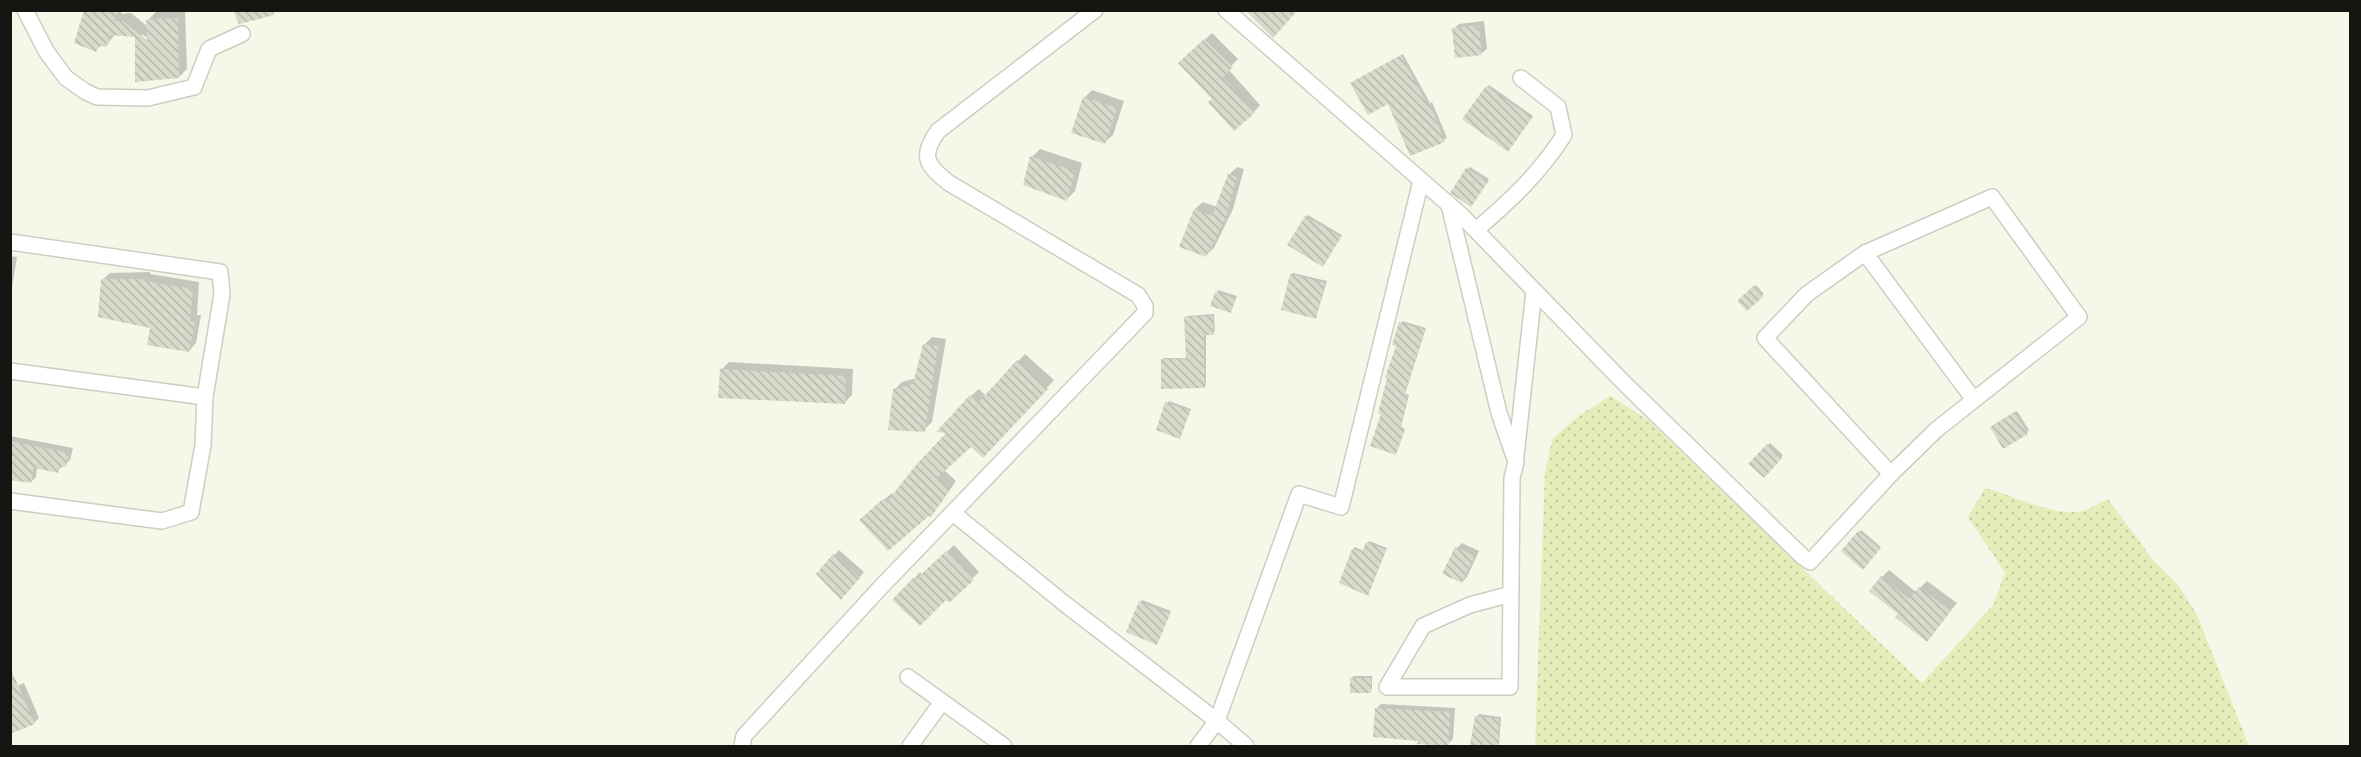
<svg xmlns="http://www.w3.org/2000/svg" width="2361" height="757" font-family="'Libre Baskerville',serif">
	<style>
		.grass { fill: url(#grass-dots) }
		.shadow { fill: #0003; fill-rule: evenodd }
		.building { fill: url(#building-back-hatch) }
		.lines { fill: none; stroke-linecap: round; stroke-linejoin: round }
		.minor-casing { stroke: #cbcec0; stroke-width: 18 }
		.minor { stroke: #fff; stroke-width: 15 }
	</style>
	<defs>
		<pattern id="grass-dots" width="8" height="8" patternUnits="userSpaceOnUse" patternTransform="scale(1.5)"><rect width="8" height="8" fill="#e4eeba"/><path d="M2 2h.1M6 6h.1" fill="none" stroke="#c3cb9f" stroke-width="1.8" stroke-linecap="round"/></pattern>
		<pattern id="building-back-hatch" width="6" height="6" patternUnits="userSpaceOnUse" patternTransform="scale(1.5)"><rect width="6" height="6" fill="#d6dacb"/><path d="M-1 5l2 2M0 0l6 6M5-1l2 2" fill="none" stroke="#b7baad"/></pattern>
	</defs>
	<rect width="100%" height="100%" fill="#f4f8e9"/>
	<path class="grass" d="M 1610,396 L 1647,419 L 1922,683 L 1993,605 L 2005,573 L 1968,517 L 1985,488 C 2011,495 2051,515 2078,512 C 2087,511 2099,503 2108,499 L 2153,560 L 2179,586 L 2197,615 L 2249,746 L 1535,746 L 1545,471 L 1553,438 L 1580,415 Z"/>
	<g class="shadow">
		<path d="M 86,10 L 122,10 L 121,14 L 131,13 L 148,27 L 148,20 L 156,12 L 185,11 L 187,69 L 179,77 L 136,35 L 115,34 L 106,46 L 102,45 L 96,50 ZM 142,34 L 154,43 L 152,45 L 142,37 Z"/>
		<path d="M 1484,21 L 1487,49 L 1481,54 L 1454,29 L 1459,24 Z"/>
		<path d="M 1212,33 L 1238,59 L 1228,69 L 1260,105 L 1254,112 L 1214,99 L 1187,56 Z"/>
		<path d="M 1403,54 L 1430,103 L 1432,102 L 1447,138 L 1410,154 L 1389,102 L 1354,81 Z"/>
		<path d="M 1489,85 L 1533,116 L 1509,148 L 1464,119 Z"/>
		<path d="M 1092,90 L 1124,101 L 1113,135 L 1105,142 L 1084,98 Z"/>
		<path d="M 1040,149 L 1082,163 L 1075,191 L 1067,199 L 1024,184 L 1032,157 Z"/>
		<path d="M 1237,167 L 1244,169 L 1233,209 L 1214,248 L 1206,255 L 1195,209 L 1203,202 L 1217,207 L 1229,175 Z"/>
		<path d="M 1470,167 L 1489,179 L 1473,203 L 1467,169 Z"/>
		<path d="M 1308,215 L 1342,235 L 1325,263 L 1289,245 Z"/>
		<path d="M 10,256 L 17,257 L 10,300 Z"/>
		<path d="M 150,272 L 150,274 L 199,282 L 197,315 L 201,315 L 196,343 L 189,351 L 151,327 L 102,280 L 110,273 Z"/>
		<path d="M 1293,273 L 1327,281 L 1316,317 L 1291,275 Z"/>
		<path d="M 1756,285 L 1764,294 L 1747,309 L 1739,301 Z"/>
		<path d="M 1218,290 L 1237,296 L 1230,311 L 1212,305 Z"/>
		<path d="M 1214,314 L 1215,331 L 1206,333 L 1206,385 L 1204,387 L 1162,360 L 1164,358 L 1187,358 L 1185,318 L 1187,316 Z"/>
		<path d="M 1402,321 L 1426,328 L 1405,394 L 1409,395 L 1401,427 L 1405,429 L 1397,451 L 1383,413 Z"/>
		<path d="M 932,337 L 946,339 L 932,422 L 924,430 L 894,390 L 902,382 L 916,378 L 924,345 Z"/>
		<path d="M 1025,354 L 1054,380 L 991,448 L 971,444 L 944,470 L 956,481 L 938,507 L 931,515 L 869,512 L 892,493 L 894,495 L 949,431 L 971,396 L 979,389 L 986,396 Z"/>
		<path d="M 729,362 L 853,369 L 852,395 L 844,403 L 721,370 Z"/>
		<path d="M 1169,401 L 1191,409 L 1180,437 L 1167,403 Z"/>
		<path d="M 2017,411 L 2029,430 L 2027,432 L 1994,425 Z"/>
		<path d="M 10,436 L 73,448 L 70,460 L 57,471 L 37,467 L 36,477 L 31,482 L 10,474 Z"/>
		<path d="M 1770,443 L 1783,455 L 1763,476 L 1750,464 Z"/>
		<path d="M 1861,530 L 1881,547 L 1863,568 L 1843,551 Z"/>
		<path d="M 1369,541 L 1387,548 L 1368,594 L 1353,549 L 1355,547 L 1364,551 Z"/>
		<path d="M 1462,543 L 1479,551 L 1467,577 L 1462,582 L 1444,573 L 1457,548 Z"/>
		<path d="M 954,545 L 979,572 L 949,601 L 946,598 L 895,600 L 920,572 L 923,575 Z"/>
		<path d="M 839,550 L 864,572 L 846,593 L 818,574 Z"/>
		<path d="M 1889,570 L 1916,592 L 1927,581 L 1957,603 L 1927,640 L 1900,614 L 1882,577 Z"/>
		<path d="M 1142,600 L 1171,611 L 1157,643 L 1140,602 Z"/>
		<path d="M 1354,676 L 1372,676 L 1372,689 L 1370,691 L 1351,678 Z"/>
		<path d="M 24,683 L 39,718 L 34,723 L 10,689 Z"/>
		<path d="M 1381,704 L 1455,708 L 1453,739 L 1448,744 L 1419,739 L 1376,709 Z"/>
		<path d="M 1479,714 L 1501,717 L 1499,746 L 1493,746 L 1477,716 Z"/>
	</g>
	<g class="building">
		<path d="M 84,10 L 119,10 L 114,21 L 123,21 L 147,40 L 146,20 L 178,18 L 179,78 L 135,82 L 135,37 L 111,35 L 106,47 L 99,46 L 96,52 L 74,43 Z"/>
		<path d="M 233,10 L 274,10 L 274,15 L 239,24 Z"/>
		<path d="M 1245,10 L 1298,10 L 1273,38 Z"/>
		<path d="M 1479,25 L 1482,55 L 1455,58 L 1452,28 Z"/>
		<path d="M 1204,39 L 1233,67 L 1223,77 L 1255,113 L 1234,131 L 1208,102 L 1212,99 L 1178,63 Z"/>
		<path d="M 1401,55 L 1427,104 L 1430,103 L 1445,142 L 1410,156 L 1388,104 L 1368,115 L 1350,83 Z"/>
		<path d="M 1486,86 L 1532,118 L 1508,152 L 1462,119 Z"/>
		<path d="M 1083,97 L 1117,108 L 1105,144 L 1071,133 Z"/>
		<path d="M 1030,156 L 1075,171 L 1067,201 L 1023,185 Z"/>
		<path d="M 1466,168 L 1488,182 L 1471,207 L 1450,193 Z"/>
		<path d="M 1228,174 L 1237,177 L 1226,218 L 1206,257 L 1179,247 L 1194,209 L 1212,216 Z"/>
		<path d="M 1305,216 L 1341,237 L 1323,267 L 1287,245 Z"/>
		<path d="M 1290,274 L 1325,283 L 1316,319 L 1281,310 Z"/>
		<path d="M 101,279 L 144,279 L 144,281 L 193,289 L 190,321 L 195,322 L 189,352 L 147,345 L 150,328 L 98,317 Z"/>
		<path d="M 1753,286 L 1763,297 L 1747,311 L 1737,301 Z"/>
		<path d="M 1215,292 L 1236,298 L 1231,313 L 1210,306 Z"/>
		<path d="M 1213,316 L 1214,335 L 1204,335 L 1205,388 L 1161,389 L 1161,359 L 1186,359 L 1184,317 Z"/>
		<path d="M 1399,322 L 1425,330 L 1404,396 L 1408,397 L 1400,429 L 1404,431 L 1396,455 L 1370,446 L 1381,414 L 1378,413 L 1387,378 L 1385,377 L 1396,346 L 1392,345 Z"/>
		<path d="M 923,344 L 938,346 L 925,432 L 888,430 L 893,389 L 913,384 Z"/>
		<path d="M 1017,360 L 1048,389 L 983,458 L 971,447 L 937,478 L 950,489 L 931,517 L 929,516 L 888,551 L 859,520 L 883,499 L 887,502 L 915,466 L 946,433 L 936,432 L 970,395 L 978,403 Z"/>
		<path d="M 720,369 L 846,376 L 845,404 L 718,398 Z"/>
		<path d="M 1165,402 L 1190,411 L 1180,439 L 1156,430 Z"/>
		<path d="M 2014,412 L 2028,434 L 2003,449 L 1990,427 Z"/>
		<path d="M 10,441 L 69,453 L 66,467 L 59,466 L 58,473 L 34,468 L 31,483 L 10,480 Z"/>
		<path d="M 1767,444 L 1782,458 L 1764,478 L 1748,464 Z"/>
		<path d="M 1858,531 L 1880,549 L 1863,570 L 1841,551 Z"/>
		<path d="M 1366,542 L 1386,550 L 1368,596 L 1339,583 L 1352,549 L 1362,552 Z"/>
		<path d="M 1455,547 L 1475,556 L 1462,583 L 1442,574 Z"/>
		<path d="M 946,551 L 974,580 L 949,603 L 946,600 L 920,626 L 892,600 L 913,578 L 915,580 Z"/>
		<path d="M 833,554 L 860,578 L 841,600 L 816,574 Z"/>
		<path d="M 1881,576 L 1909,599 L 1919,587 L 1951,611 L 1927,642 L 1895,617 L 1898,614 L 1869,591 Z"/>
		<path d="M 1139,601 L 1170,614 L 1157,645 L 1126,632 Z"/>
		<path d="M 10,667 L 35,724 L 10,734 Z"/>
		<rect x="1350" y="678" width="21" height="15"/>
		<path d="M 1375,708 L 1450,712 L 1449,746 L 1417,744 L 1418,741 L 1373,737 Z"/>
		<path d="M 1475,716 L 1499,719 L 1499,747 L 1470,745 Z"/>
	</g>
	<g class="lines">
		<g class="minor-casing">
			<g id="minor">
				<path d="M 25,10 L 46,51 L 66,78 L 86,92 L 97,97 L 148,98 L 194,87 L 209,49 L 242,34"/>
				<path d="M 1226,10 L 1461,215 L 1625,384 L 1803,557 L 1810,562 L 1891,474 L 1936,430 L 2079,317 L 1992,197 L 1865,253 L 1974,400"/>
				<path d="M 1449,205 L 1499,413 L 1516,462 L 1512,478 L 1510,687 L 1387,687 L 1423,626 L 1470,605 L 1511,594"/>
				<path d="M 1476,230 C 1510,201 1540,173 1564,135 L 1558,107 L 1521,78"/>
				<path d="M 10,242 L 220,272 L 222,294 L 205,397 L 203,445 L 191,512 L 162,521 L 10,501"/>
				<path d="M 1865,253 L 1807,294 L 1765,338 L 1891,474"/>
				<path d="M 10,371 L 205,397"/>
				<path d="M 1516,456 L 1534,291"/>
				<path d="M 953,513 L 1065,604 L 1217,721 L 1246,746"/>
				<path d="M 908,677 L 1004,746"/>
				<path d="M 742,746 L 744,736 L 880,588 L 1145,313 L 1145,306 L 1138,295 L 949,183 C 926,165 920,156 938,131 L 1095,10"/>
				<path d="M 910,746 L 942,702"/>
				<path d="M 1198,746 L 1217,721 L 1299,494 L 1341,507 L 1421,181"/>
			</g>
		</g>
		<use href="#minor" class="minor"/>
	</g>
	<rect width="2361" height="757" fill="none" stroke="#151611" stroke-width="24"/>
</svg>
